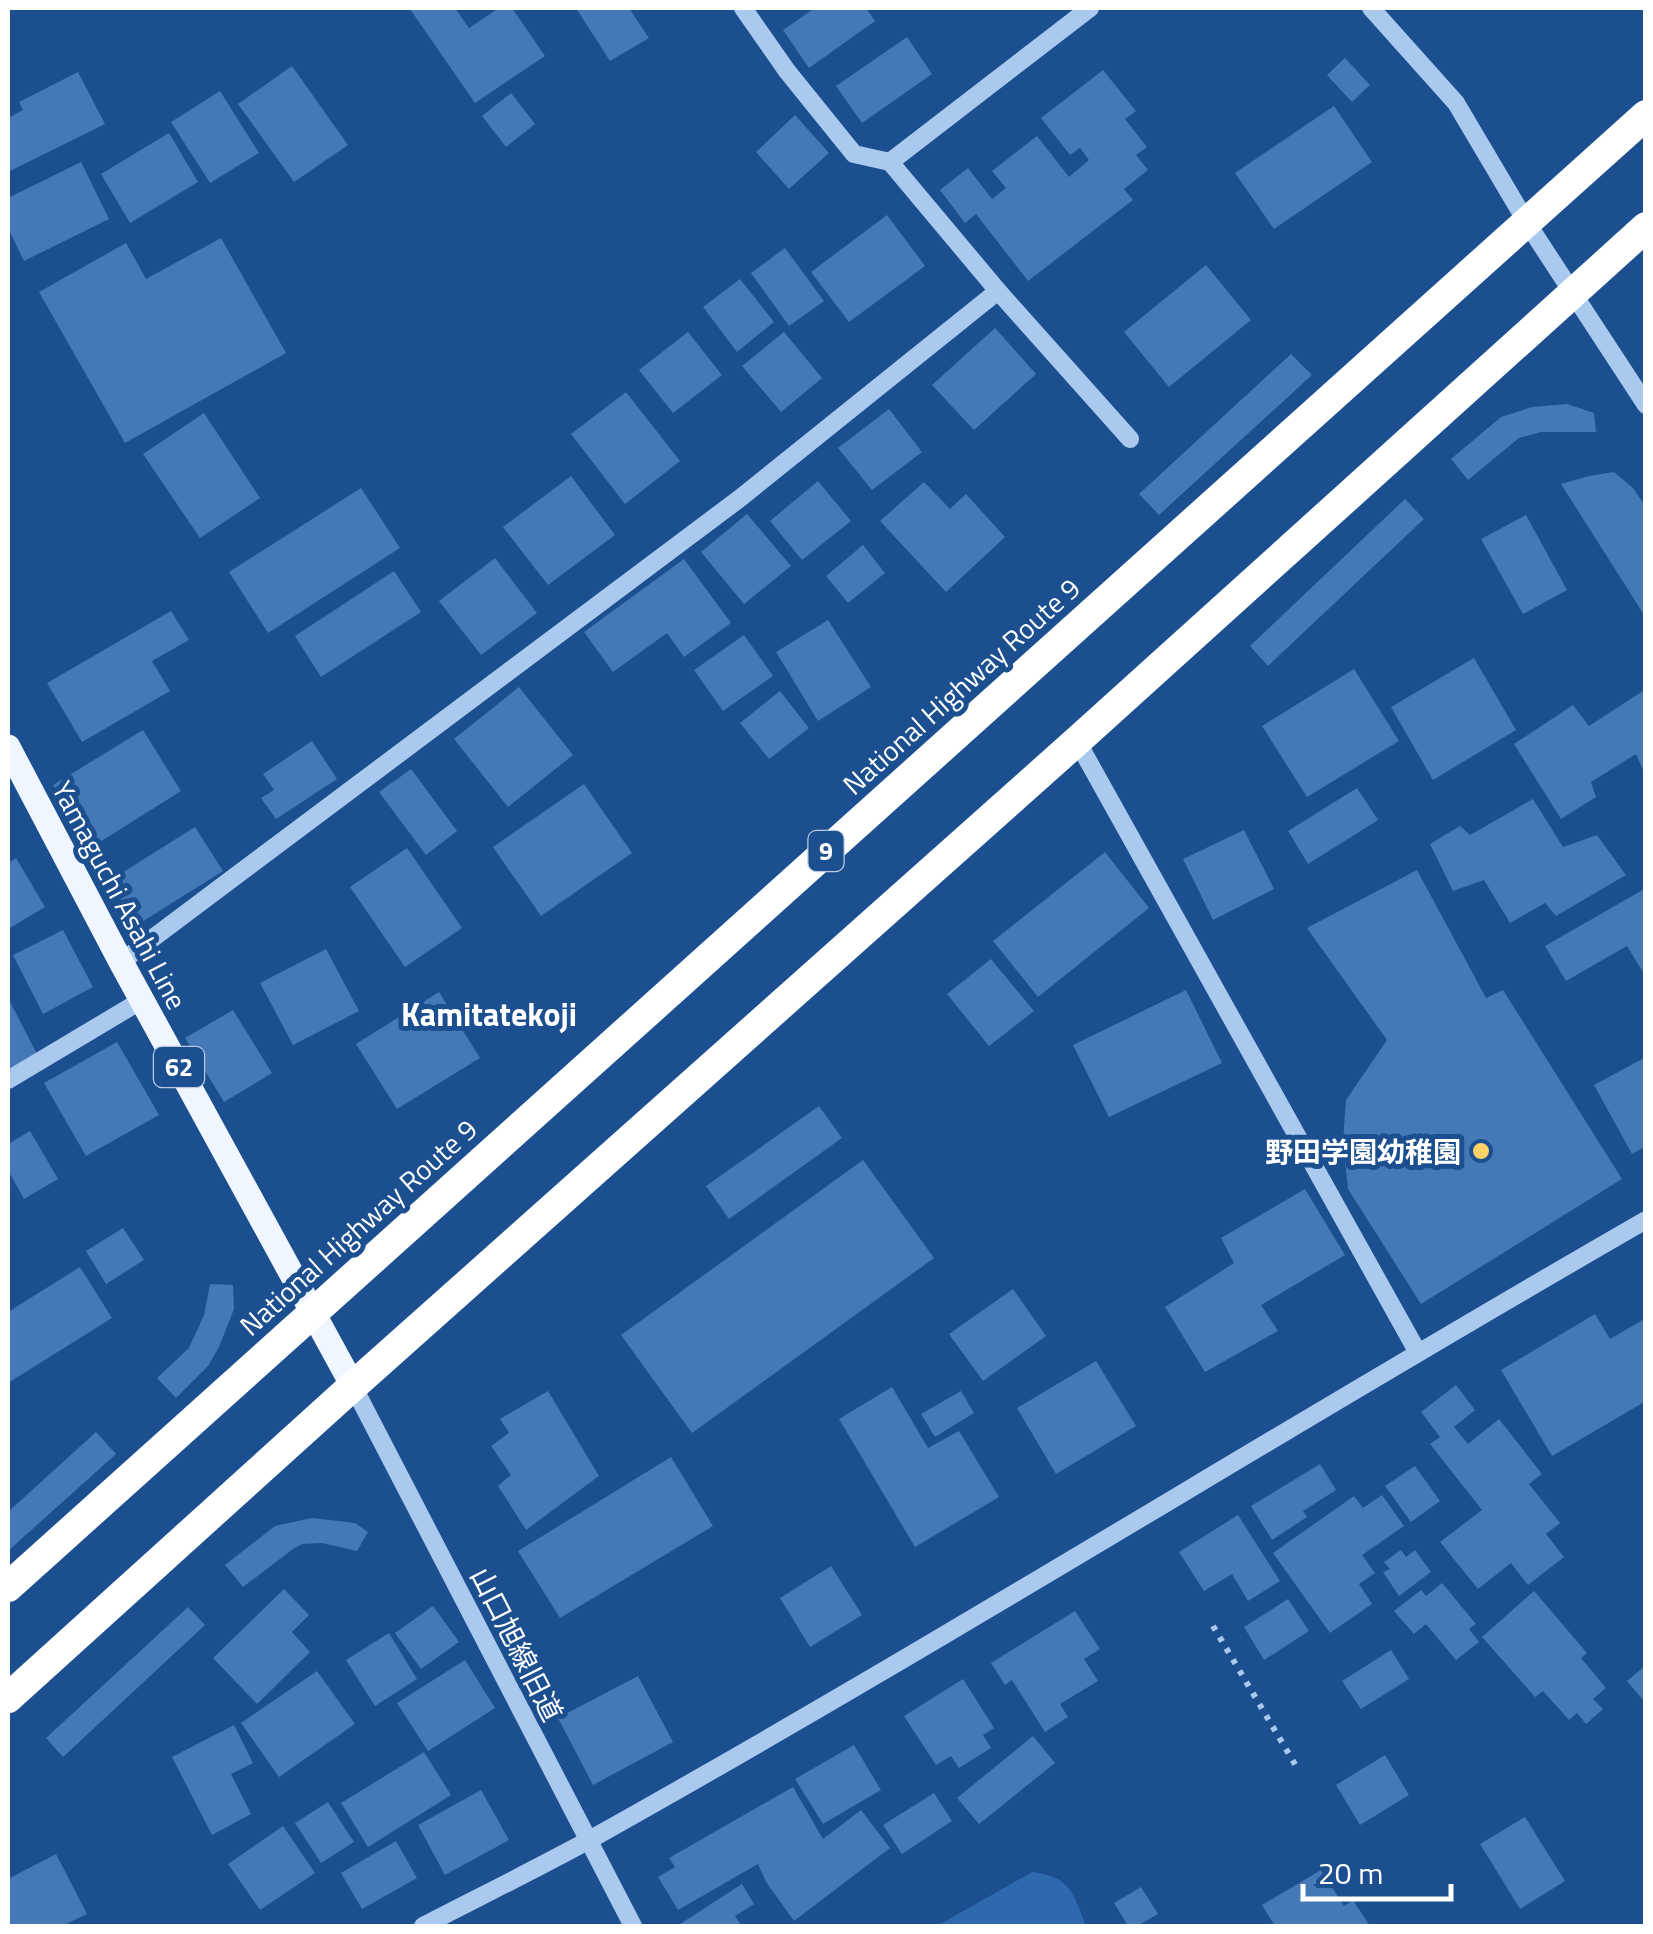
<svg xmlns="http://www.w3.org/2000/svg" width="1653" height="1934" font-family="'Titillium Web','Noto Sans JP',sans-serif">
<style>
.green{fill:#2e69ad}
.building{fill:#4478b7}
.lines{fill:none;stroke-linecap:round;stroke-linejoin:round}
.path{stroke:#a9c9ee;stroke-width:6;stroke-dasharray:5 8;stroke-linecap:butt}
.minor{stroke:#a9c9ee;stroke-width:18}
.major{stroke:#f0f6ff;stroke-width:25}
.highway{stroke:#fff;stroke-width:30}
.poi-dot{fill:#ffd166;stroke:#1b4f8f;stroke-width:4}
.labels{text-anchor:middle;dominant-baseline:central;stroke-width:10;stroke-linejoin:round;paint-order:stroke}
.shield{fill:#1b4f8f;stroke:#bbcadd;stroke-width:2.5}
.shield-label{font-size:25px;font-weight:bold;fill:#fff}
.street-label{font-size:28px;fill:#fff;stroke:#1b4f8f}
.poi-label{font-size:28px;font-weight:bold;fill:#fff;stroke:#1b4f8f;text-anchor:end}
.quarter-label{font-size:32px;font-weight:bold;fill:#fff;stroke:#1b4f8f}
</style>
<rect width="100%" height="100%" fill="#1b4f8f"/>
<path class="green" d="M1032,1872C1071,1877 1073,1893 1086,1926H937Z"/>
<g class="building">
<polygon points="413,8 455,8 469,28 499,8 512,8 545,56 475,103 410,9"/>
<polygon points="576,8 629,8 649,38 610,61"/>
<polygon points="815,8 866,8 875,21 809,68 783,30"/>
<polygon points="907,37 932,74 862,123 836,86"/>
<polygon points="1345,58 1370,85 1352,102 1327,75"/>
<polygon points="292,66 348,145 294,182 238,104"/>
<polygon points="1103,70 1136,111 1125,119 1147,147 1136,155 1148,170 1124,189 1133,200 1028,281 976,214 965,223 940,190 968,168 992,199 1006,188 992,171 1037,136 1069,177 1089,160 1080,148 1070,155 1041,118"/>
<polygon points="78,72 105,124 8,172 8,118 23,110 19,102"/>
<polygon points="220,91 259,153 210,183 171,122"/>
<polygon points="511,93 535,124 506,147 482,116"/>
<polygon points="1334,106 1372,162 1274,229 1235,173"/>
<polygon points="795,115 829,153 789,189 756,152"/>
<polygon points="169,133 198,182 130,223 101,174"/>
<polygon points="81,162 109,219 24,261 8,228 8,198"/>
<polygon points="887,215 925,266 849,322 811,272"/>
<polygon points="221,238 286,353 125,443 39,292 126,243 146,279"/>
<polygon points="785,248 824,301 789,326 751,273"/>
<polygon points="1206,265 1251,320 1169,387 1124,332"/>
<polygon points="740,279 774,322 737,352 703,307"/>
<polygon points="995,328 1036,374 974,430 932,385"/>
<polygon points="688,332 722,375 673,413 639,370"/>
<polygon points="784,332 822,378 781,412 742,366"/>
<polygon points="1291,354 1312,375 1159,515 1139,494"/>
<polygon points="626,392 680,461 625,504 571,434"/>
<polygon points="1567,404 1594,413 1596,432 1541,432 1519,438 1468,480 1451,459 1501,417 1532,407"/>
<polygon points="889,409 922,452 872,490 838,448"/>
<polygon points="204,413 260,498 200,538 143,454"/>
<polygon points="1614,472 1633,488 1646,507 1646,618 1561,484 1589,476"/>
<polygon points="571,476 615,535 548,585 503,527"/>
<polygon points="818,481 851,521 802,560 770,521"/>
<polygon points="924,482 950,509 966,494 1005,537 946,592 880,521"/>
<polygon points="361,488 400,548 268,633 229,572"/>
<polygon points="1405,499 1424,519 1268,666 1250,646"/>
<polygon points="747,514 791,566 744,604 701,552"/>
<polygon points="1526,515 1567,590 1523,614 1481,539"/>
<polygon points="863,545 885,573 848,603 826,576"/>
<polygon points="495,558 537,613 481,655 439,601"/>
<polygon points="684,559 731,623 684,657 667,633 613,672 584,632"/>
<polygon points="394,571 421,612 321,677 295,636"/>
<polygon points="171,611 189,640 152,661 170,691 82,742 47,683"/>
<polygon points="828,620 871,687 818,721 776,652"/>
<polygon points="744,635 773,676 723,711 694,670"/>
<polygon points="1474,658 1516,730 1433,780 1391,707"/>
<polygon points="1354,669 1399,741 1307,797 1262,726"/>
<polygon points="519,687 573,755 508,807 454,739"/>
<polygon points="1646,689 1646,777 1636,754 1591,782 1596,797 1561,819 1514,744 1573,705 1589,726"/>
<polygon points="780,691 809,728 769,759 740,723"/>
<polygon points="143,730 181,791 92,847 53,785"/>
<polygon points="312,741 337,779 276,819 261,798 274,790 263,774"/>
<polygon points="411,769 457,831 426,855 379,792"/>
<polygon points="584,784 632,853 541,916 493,847"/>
<polygon points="1357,788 1378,820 1308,864 1288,831"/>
<polygon points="1533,799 1563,847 1597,835 1626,875 1556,916 1545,903 1510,923 1484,880 1453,891 1430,844 1460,826 1470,835"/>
<polygon points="195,827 223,871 137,925 109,881"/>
<polygon points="1244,830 1274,889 1213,920 1183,859"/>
<polygon points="407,848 462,928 405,967 350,887"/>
<polygon points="1105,852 1149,908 1038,997 993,941"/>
<polygon points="16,858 45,907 8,929 8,863"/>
<polygon points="1417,870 1486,998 1503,990 1622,1179 1421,1304 1348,1189 1343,1141 1346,1100 1387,1040 1307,928"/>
<polygon points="1646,888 1646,977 1627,946 1566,981 1545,946"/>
<polygon points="63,930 93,987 43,1014 13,955"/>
<polygon points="326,949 359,1011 293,1045 260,983"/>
<polygon points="991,959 1034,1011 989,1046 947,994"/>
<polygon points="1186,990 1222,1063 1109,1117 1073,1045"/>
<polygon points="439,992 480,1058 397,1109 356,1044"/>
<polygon points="8,998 38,1056 8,1072"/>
<polygon points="233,1010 272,1073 224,1102 185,1038"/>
<polygon points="117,1042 159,1115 86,1156 44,1083"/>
<polygon points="1646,1057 1646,1146 1632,1154 1594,1085"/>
<polygon points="819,1106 842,1138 729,1219 706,1186"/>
<polygon points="30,1131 58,1179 24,1199 8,1170 8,1144"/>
<polygon points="863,1160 934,1258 692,1433 621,1335"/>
<polygon points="1305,1189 1345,1255 1261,1305 1278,1331 1205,1372 1165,1307 1234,1263 1221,1238"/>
<polygon points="123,1228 144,1260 106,1284 86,1251"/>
<polygon points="80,1267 112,1318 8,1383 8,1312"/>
<polygon points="210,1284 233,1285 234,1309 219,1347 208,1366 176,1398 157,1378 189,1348 204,1315"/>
<polygon points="1013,1289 1046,1336 983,1381 949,1334"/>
<polygon points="1595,1314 1610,1339 1646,1318 1646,1401 1552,1456 1501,1370"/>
<polygon points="1096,1361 1136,1426 1056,1474 1017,1408"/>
<polygon points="1456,1385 1475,1410 1454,1427 1468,1444 1499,1419 1542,1474 1529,1484 1560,1523 1546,1534 1564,1557 1528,1585 1511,1563 1478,1589 1440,1542 1482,1510 1430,1444 1440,1437 1421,1412"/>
<polygon points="892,1387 928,1448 959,1431 999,1497 915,1547 839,1419"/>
<polygon points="548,1391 599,1476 526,1530 498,1486 511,1475 491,1446 509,1433 500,1419"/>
<polygon points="961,1391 974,1413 935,1437 921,1414"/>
<polygon points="96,1432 116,1454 8,1551 8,1512"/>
<polygon points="671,1457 713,1526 560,1618 518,1551"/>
<polygon points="1320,1464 1336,1490 1303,1511 1307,1517 1272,1540 1251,1506"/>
<polygon points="1415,1466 1440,1501 1411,1522 1385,1486"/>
<polygon points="1382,1495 1404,1526 1362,1555 1375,1573 1359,1584 1372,1604 1330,1633 1273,1553 1354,1496 1363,1508"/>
<polygon points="1238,1515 1280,1581 1248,1601 1232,1574 1204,1591 1179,1552"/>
<polygon points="312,1518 355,1523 368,1532 357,1551 322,1543 302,1544 293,1549 243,1587 225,1565 275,1526"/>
<polygon points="1401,1550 1406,1557 1415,1550 1431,1572 1399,1596 1383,1572 1390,1569 1384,1562"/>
<polygon points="831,1566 862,1615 810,1647 780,1598"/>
<polygon points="1442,1583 1476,1624 1469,1629 1479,1642 1456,1660 1426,1624 1414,1634 1394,1611 1421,1590 1426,1596"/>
<polygon points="284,1589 309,1615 292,1632 310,1652 257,1704 213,1658"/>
<polygon points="1534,1591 1587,1653 1581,1658 1606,1688 1593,1699 1603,1709 1586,1724 1577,1713 1569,1720 1543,1691 1535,1697 1482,1637"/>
<polygon points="1288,1599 1309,1631 1264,1660 1244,1627"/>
<polygon points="433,1606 459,1642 421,1669 395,1633"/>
<polygon points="188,1607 205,1625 63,1757 46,1738"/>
<polygon points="1075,1611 1100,1649 1084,1659 1098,1681 1060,1704 1068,1717 1045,1732 1012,1680 1005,1685 991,1663"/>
<polygon points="389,1633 417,1679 375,1706 346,1660"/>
<polygon points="1391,1650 1409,1679 1361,1709 1342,1681"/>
<polygon points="465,1660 495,1708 428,1751 397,1703"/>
<polygon points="1646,1665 1646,1698 1643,1700 1627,1681"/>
<polygon points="317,1671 355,1724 279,1777 241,1723"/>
<polygon points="638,1676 673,1742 593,1785 558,1718"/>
<polygon points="963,1679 994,1728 983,1735 991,1748 959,1768 951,1756 936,1765 904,1716"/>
<polygon points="234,1725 253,1763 231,1774 251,1814 212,1835 172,1757"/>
<polygon points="1033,1736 1055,1763 979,1824 957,1798"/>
<polygon points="854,1745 881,1790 823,1824 795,1779"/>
<polygon points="424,1752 451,1795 368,1847 341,1803"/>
<polygon points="1385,1755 1409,1795 1360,1825 1336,1785"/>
<polygon points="793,1787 823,1839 861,1810 890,1848 794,1921 766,1882 758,1864 678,1910 658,1877 675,1867 669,1858"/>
<polygon points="481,1790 509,1840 445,1875 418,1825"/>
<polygon points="934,1793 952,1821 902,1854 883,1825"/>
<polygon points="328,1802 354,1842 321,1863 295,1823"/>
<polygon points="1525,1817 1565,1881 1520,1909 1480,1844"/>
<polygon points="283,1826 315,1873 260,1910 228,1864"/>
<polygon points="396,1841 417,1878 362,1909 341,1873"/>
<polygon points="56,1854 87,1914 62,1926 8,1926 8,1879"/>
<polygon points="1321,1870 1344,1906 1353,1900 1370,1926 1275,1926 1262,1905"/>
<polygon points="742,1884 754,1904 735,1916 742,1926 677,1926"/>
<polygon points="1141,1887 1158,1914 1137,1926 1128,1926 1114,1903"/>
</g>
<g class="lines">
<polyline class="path" points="1213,1626 1299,1771"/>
<g class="minor">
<polyline points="743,8 787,71 854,154 890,162 998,291 1130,439"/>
<polyline points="1371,8 1456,103 1527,223 1646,405"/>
<polyline points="890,162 1090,8"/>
<polyline points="1077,741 1417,1351"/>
<polyline points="121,962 739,499 998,291"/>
<polyline points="8,1080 142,1000"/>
<polyline points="353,1386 633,1926"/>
<path d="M423,1926C479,1897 536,1869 591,1839C947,1640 1292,1423 1646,1220"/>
</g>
<polyline class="major" points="8,747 121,962 353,1386"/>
<g class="highway">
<polyline points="8,1587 1646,115"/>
<polyline points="8,1698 353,1386 1077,741 1646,227"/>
</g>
</g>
<circle class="poi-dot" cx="1481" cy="1151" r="10"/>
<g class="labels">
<g class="shield">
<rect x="808.5" y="831" width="35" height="40" rx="8"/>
<rect x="154" y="1047" width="50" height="40" rx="8"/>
</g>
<g class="shield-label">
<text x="826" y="851">9</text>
<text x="179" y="1067">62</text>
</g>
<g class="street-label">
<text transform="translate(961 686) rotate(-42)">National Highway Route 9</text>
<text transform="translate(120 895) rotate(62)">Yamaguchi Asahi Line</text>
<text transform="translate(358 1227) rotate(-42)">National Highway Route 9</text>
<text transform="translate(517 1644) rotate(63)">山口旭線旧道</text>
</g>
<g class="poi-label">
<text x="1461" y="1151">野田学園幼稚園</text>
</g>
<g class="quarter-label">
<text x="489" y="1014">Kamitatekoji</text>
</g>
</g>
<rect width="1653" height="1934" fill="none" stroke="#ffffff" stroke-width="20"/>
<path d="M1303 1884v15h148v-15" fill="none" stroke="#ffffff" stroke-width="5"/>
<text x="1318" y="1884" font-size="30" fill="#ffffff" stroke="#1b4f8f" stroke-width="8" paint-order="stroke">20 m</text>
</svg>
